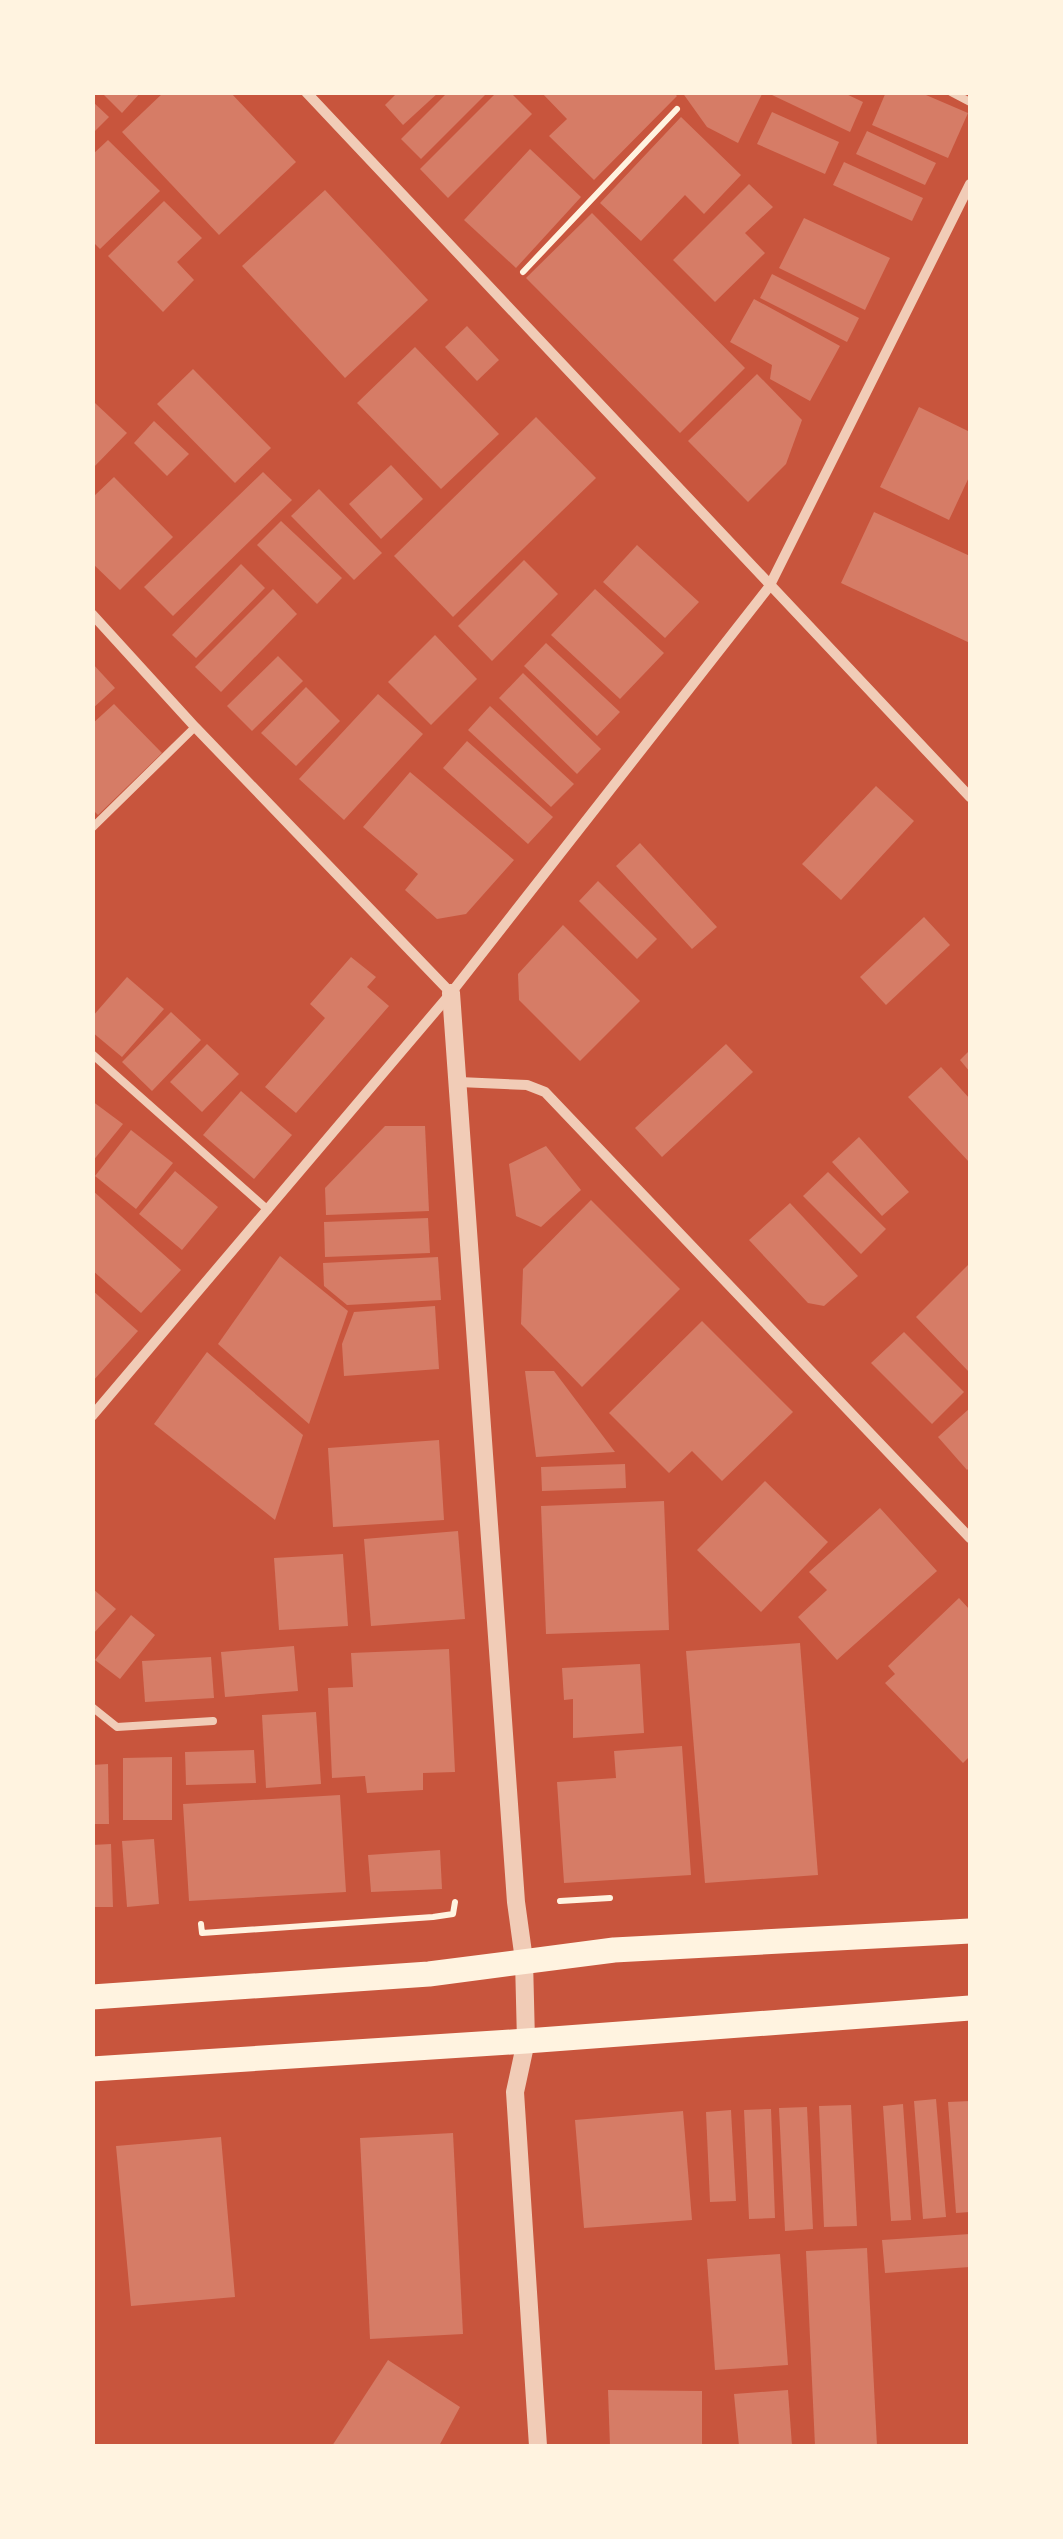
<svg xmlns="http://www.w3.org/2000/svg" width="1063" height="2539" font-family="'Fira Sans Condensed',sans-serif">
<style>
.building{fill:#d67c66}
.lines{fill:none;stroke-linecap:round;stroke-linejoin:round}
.path{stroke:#fff3e0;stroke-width:6}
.service{stroke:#f1ccb7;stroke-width:8}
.minor{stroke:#f1ccb7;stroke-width:10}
.tertiary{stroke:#f1ccb7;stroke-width:18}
.primary{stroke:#fff3e0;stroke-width:25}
</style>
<rect width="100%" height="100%" fill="#c8553d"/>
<g class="building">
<polygon points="101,92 141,92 122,113"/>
<polygon points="164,92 230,92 296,162 219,235 122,132"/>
<polygon points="398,92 439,92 403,125 385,105"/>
<polygon points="448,92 488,92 421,159 401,139"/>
<polygon points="497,92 510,92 532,114 448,198 420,169"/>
<polygon points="541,92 673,92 677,96 594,180 549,136 567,119"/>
<polygon points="682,92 763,92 738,143 707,127"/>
<polygon points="773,92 842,92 863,102 850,132 772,95"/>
<polygon points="886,92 919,92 968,113 948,158 872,125"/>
<polygon points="92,101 109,117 92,134"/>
<polygon points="772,112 839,142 825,174 757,144"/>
<polygon points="681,117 741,175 704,214 685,195 641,241 600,203"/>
<polygon points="867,131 936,163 925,185 856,154"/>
<polygon points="108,140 160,191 100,249 92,241 92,155"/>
<polygon points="530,149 581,197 516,268 464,220"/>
<polygon points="844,162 923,198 912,221 833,185"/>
<polygon points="749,184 773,207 745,233 765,253 715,302 673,260"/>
<polygon points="325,190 428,300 345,378 242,266"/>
<polygon points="164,201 202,238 177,262 194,280 163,312 108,256"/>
<polygon points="592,213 745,368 680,433 526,278"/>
<polygon points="804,218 890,258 865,310 779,268"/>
<polygon points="772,274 859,318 847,342 760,298"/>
<polygon points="754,299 840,346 810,401 770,379 772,365 730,342"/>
<polygon points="467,326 499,360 477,381 445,347"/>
<polygon points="415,347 499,434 441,489 357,403"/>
<polygon points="193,369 271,448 235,483 157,404"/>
<polygon points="757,374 802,420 786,464 748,502 688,441"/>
<polygon points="95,403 127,433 92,469 92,406"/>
<polygon points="919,407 970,432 970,475 949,520 880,487"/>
<polygon points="536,417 596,478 453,617 394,556"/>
<polygon points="154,421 189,454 167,476 134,443"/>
<polygon points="391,465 423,499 381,539 349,504"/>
<polygon points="263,472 292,500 173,616 144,587"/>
<polygon points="114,477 173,537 120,590 92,563 92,498"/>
<polygon points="319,489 382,553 354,580 291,516"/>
<polygon points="874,512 970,556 970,643 841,583"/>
<polygon points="281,521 342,578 317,604 257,545"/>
<polygon points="637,545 699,602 665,638 603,582"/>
<polygon points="524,560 558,594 492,661 458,626"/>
<polygon points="241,564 265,588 196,658 172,635"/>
<polygon points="273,589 297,614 221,692 195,667"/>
<polygon points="595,589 664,653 620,699 551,635"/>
<polygon points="435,635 477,679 431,725 388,682"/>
<polygon points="546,643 620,712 597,736 524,666"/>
<polygon points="278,656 303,681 252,731 227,706"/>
<polygon points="92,663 115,688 92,709"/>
<polygon points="523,673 601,749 577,774 499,698"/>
<polygon points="306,687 340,721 296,766 261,733"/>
<polygon points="378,694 423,734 344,820 299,779"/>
<polygon points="114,704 162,753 98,815 92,809 92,724"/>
<polygon points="490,706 574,784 551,807 468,730"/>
<polygon points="467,741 553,817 528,844 443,768"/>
<polygon points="410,772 514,860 466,914 437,919 405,890 418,874 363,827"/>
<polygon points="876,786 914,821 841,900 802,864"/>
<polygon points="640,843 717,927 692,949 616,866"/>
<polygon points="598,881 657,939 637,959 579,901"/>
<polygon points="924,917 950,945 886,1005 860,977"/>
<polygon points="563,925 640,1001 580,1061 519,1000 518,974"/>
<polygon points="351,957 376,977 367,987 389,1006 296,1113 265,1087 325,1018 310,1004"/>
<polygon points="127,977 164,1009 122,1057 92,1032 92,1017"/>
<polygon points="171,1012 201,1040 152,1091 122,1062"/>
<polygon points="207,1044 239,1074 202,1112 170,1082"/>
<polygon points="726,1044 753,1072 662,1157 635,1128"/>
<polygon points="970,1050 970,1072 960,1060"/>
<polygon points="941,1067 970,1099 970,1163 908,1097"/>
<polygon points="241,1091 292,1135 254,1179 203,1135"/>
<polygon points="92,1101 123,1124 92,1162"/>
<polygon points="385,1126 425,1126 429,1211 326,1215 325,1188"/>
<polygon points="131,1130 173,1163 136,1209 95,1176"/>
<polygon points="859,1137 909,1192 882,1216 832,1162"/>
<polygon points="546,1146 581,1190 541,1227 516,1216 509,1164"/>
<polygon points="175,1171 218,1207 182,1250 139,1214"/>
<polygon points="828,1172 886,1229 861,1254 803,1196"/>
<polygon points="92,1190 181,1270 141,1313 92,1270"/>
<polygon points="591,1200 680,1289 582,1387 521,1324 523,1269"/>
<polygon points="790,1203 858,1276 824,1306 808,1303 749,1240"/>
<polygon points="428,1218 430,1253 325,1257 324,1222"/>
<polygon points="280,1256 348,1311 309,1424 218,1344"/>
<polygon points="438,1257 441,1300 347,1305 324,1286 323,1263"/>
<polygon points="970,1263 970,1373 916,1317"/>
<polygon points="92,1290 138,1331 92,1382"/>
<polygon points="435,1306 439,1369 344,1376 342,1344 354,1312"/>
<polygon points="702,1321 793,1412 722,1481 692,1451 669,1473 609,1413"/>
<polygon points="904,1332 964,1392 932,1424 871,1363"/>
<polygon points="207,1352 303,1435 275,1520 154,1424"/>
<polygon points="525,1371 554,1371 615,1452 536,1457"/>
<polygon points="970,1408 970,1467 967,1470 938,1437"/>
<polygon points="439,1440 444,1520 333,1527 328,1448"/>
<polygon points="625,1464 626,1488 542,1491 541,1467"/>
<polygon points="765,1481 828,1542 761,1612 697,1550"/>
<polygon points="664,1501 669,1630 546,1634 541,1506"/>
<polygon points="880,1508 937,1571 837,1660 798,1617 827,1590 809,1572"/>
<polygon points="458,1531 465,1619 371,1626 364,1539"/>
<polygon points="343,1554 348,1626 279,1630 274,1558"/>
<polygon points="92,1588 116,1609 92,1635"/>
<polygon points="959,1598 970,1610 970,1756 963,1763 885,1683 895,1674 888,1666"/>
<polygon points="131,1615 155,1635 120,1679 95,1660"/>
<polygon points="800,1643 818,1875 705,1883 686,1651"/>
<polygon points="294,1646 298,1691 225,1697 221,1652"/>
<polygon points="449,1649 455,1772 423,1773 423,1790 367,1793 365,1776 332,1778 328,1688 353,1687 351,1653"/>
<polygon points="211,1657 214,1698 145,1702 142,1661"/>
<polygon points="640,1664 644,1733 573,1738 573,1699 564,1700 562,1668"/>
<polygon points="316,1712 321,1784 266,1788 262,1715"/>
<polygon points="682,1746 691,1875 564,1883 557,1782 616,1778 614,1751"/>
<polygon points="254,1750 256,1783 186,1785 185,1752"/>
<polygon points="172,1757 172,1820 123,1820 123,1758"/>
<polygon points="108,1764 109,1824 92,1824 92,1765"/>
<polygon points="340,1795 346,1892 189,1901 183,1804"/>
<polygon points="154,1839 159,1904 127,1907 122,1841"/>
<polygon points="111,1844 113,1907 92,1907 92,1845"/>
<polygon points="440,1850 442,1889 371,1892 368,1855"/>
<polygon points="936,2099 946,2217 923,2219 914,2101"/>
<polygon points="970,2101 970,2212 956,2213 948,2102"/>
<polygon points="903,2104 911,2220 891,2221 883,2106"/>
<polygon points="851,2105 857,2226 824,2227 819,2106"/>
<polygon points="807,2107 813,2229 785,2231 779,2108"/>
<polygon points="771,2109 775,2218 749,2219 744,2110"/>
<polygon points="731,2110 736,2201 710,2202 706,2112"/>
<polygon points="683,2111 692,2220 584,2228 575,2120"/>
<polygon points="453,2133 463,2334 370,2339 360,2138"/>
<polygon points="221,2137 235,2297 131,2306 116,2146"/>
<polygon points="970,2234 970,2267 885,2273 882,2240"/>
<polygon points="867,2248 877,2446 815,2446 806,2251"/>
<polygon points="780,2254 788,2365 715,2370 707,2259"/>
<polygon points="388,2360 460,2407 439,2446 332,2446"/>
<polygon points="608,2390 702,2391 702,2446 610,2446"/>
<polygon points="788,2390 792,2446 739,2446 734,2394"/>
</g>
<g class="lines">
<g class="path">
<polyline points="523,272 677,109"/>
<polyline points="560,1901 610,1898"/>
<polyline points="201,1924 202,1933 433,1917 453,1914 455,1902"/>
</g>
<g class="service">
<polyline points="951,92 970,102"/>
<polyline points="92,828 195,727"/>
<polyline points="92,1054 268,1210"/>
<polyline points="92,1707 117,1727 213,1721"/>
</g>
<g class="minor">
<polyline points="306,92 970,797"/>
<polyline points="92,614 195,727 451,993"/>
<polyline points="459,1082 527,1085 545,1092 970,1538"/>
<polyline points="92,1416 451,993 769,587 970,184"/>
</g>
<polyline class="tertiary" points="451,993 516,1902 524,1960 526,2041 515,2092 538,2446"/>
<g class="primary">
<polyline points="92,1997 429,1974 614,1950 970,1931"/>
<polyline points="92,2069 526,2041 970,2008"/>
</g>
</g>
<rect width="1063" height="2539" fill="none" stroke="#fff3e0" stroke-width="190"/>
</svg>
